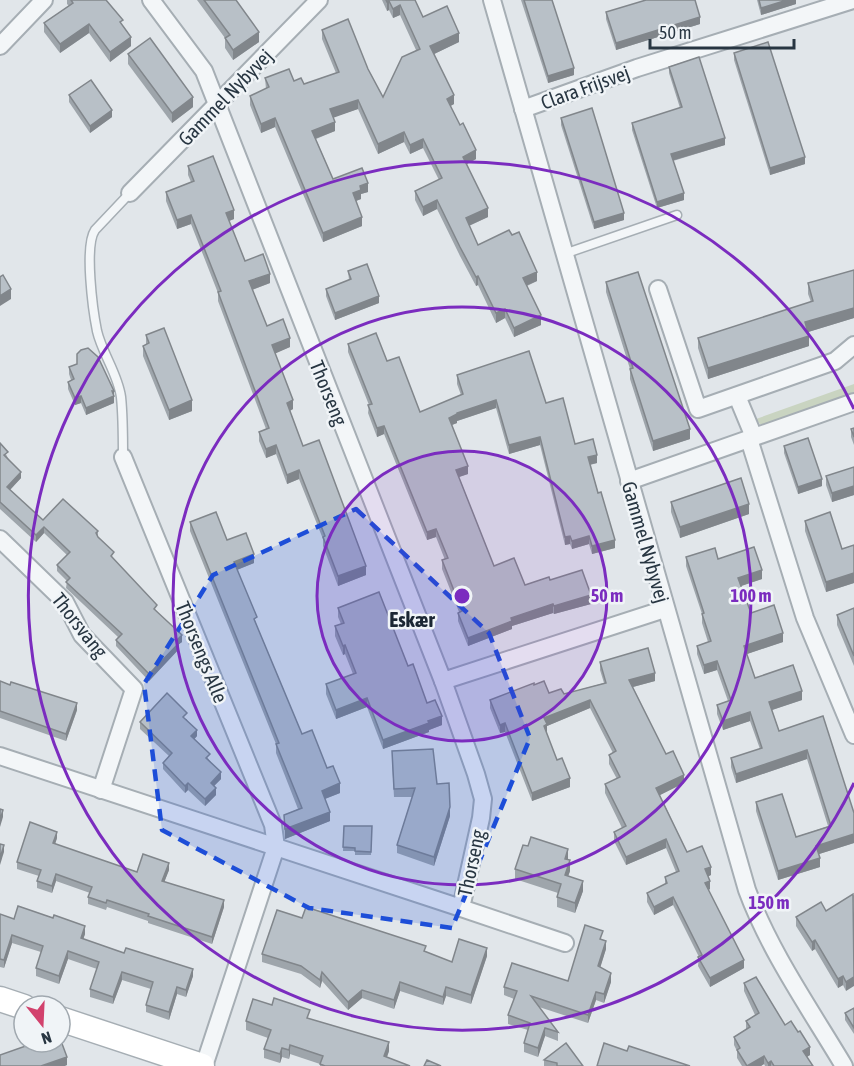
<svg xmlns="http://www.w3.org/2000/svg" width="854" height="1066" font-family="'Asap Condensed',sans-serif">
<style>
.green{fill:#c9d4c1}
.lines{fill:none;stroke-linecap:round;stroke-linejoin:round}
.lane-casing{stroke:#a6aeb4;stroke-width:11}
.street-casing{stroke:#a6aeb4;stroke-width:20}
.secondary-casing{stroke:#a6aeb4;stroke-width:27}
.lane{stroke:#f3f6f8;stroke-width:8}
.street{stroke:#f3f6f8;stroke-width:16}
.secondary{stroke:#fff;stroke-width:24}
.wall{fill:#9ea5ab}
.shaded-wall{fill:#81868b}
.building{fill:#b8c0c7;stroke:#81868b;stroke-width:1.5}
.marked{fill:#1d4ed8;fill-opacity:0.2;stroke:#1d4ed8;stroke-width:4.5;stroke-dasharray:12 8;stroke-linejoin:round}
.ring{fill:none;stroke:#7b2cbf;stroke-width:3}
.labels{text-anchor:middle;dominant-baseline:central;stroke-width:5;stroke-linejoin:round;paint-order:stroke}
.street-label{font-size:20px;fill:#283642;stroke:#f0f4f7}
.neighbourhood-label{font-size:21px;font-weight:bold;fill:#1b2633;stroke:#f0f4f7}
.centre{fill:#7b2cbf;stroke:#f0f4f7;stroke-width:3}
.ring-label{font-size:18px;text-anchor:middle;font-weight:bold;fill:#7b2cbf;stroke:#f0f4f7;stroke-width:5;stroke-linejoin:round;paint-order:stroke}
</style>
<rect width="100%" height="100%" fill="#e1e6ea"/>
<polygon class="green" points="854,384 854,393 764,424 760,424 756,419"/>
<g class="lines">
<g class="lane-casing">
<g id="lane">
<polyline points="564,254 677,215"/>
<path d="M123,457C123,438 123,416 121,397C118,374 102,353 97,331C93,311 84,246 95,230L130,193"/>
</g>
</g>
<g class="street-casing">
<g id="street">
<polyline points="151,0 204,71 443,681 665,609"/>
<path d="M492,0L747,890C770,952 810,1009 844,1066"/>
<polyline points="0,46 44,0"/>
<polyline points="523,109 637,68 853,0"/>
<polyline points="130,193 319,0"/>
<polyline points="658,289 698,409 835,361 854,345"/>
<polyline points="737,396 754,437"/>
<polyline points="749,439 805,618 854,735"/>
<polyline points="123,457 273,825 276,847 204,1066"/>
<polyline points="629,481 854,402"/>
<polyline points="0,539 65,602 82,635 134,689 101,790"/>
<polyline points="443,681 476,774 483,799 481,818 461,908 565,943"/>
<polyline points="0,756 461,908"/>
</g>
</g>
<g class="secondary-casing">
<g id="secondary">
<polyline points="0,999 24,1007"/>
<polyline points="60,1019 202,1066"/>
</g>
</g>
<use href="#lane" class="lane"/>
<use href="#street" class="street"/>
<use href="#secondary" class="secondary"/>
</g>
<g class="wall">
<polygon points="67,0 106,0 131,46 110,62 89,33 60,53 44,32 44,23 69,6 67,4"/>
<polygon points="197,0 236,0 259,42 233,60 225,48 225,38"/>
<polygon points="382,0 415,0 423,17 459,42 434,54 454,104 450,106 476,159 467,164 488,217 469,226 478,245 537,281 527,286 541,325 514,337 505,318 496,323 478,285 476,286 460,256 437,209 423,216 415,200 415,191 439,180 423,148 410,154 404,142 378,154 358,109 333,117 335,131 316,139 333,179 368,192 361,194 361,199 356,201 362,226 323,242 275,127 261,133 250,105 250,96 266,89 265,78 294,81 304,84 336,73 322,39 322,30 368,69 383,97 416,50 400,15 393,18 389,10 387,11"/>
<polygon points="521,0 552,0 574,75 548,83"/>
<polygon points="757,0 796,0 796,4 761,15"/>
<polygon points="606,12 700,24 616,50 606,19"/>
<polygon points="734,53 805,164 770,175 734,60"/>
<polygon points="128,54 193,107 172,123 128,64"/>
<polygon points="669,67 725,145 673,161 684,200 657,208 632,130 632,123 680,108 669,73"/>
<polygon points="69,95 112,117 90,133 69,102"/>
<polygon points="561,118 624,220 594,229 561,125"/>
<polygon points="188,166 234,219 229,221 245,261 270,283 252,290 267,326 290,347 275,353 293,409 290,411 303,446 366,575 338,586 323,546 323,539 299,479 287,484 276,454 266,458 259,441 259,432 266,429 218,301 218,293 191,224 177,229 166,201 166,192 191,182 188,175"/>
<polygon points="854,270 854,318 808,332 809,346 708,379 698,348 698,338 811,302 808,294 808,283"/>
<polygon points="348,271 379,303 335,320 326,296 326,289 349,280"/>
<polygon points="606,282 690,439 653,451 630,379 630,369 606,292"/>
<polygon points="146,335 192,411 169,420 143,356 143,346 146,344"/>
<polygon points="348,344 387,361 420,412 461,395 457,384 457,375 546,403 575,444 597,463 590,465 615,548 592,554 589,544 572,549 570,544 565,545 540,445 509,454 496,408 457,421 457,423 452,425 468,474 459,477 494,566 525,585 550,580 591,604 554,614 553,613 512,626 512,629 468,646 458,621 458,613 459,612 442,569 442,560 445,560 436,537 427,540 384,434 377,437 368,413 369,405 348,352"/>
<polygon points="69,367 114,391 114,403 86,415 81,403 75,405 68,389 68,382 71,380 69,374"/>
<polygon points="854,428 854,445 851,437 851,429"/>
<polygon points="0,443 8,458 21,478 10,490 43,520 98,531 98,537 114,559 182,642 179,644 179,649 149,681 116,646 116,640 118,637 66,588 67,581 57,571 57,565 67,555 44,533 36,542 0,509"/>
<polygon points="784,446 822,486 798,494 784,453"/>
<polygon points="854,467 854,495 832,502 826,485 826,476"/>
<polygon points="671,502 749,514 680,538 671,512"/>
<polygon points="805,521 842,549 854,545 854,583 826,592 805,531"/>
<polygon points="190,522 227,540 254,563 237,570 257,626 302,734 327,768 340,793 325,799 330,821 285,839 284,824 284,815 298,809 276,753 276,744 190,531"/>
<polygon points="686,557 718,559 762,579 741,586 751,613 783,642 747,654 755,678 802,700 772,710 779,731 823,716 854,813 854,843 819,854 820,867 778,880 756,811 756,802 796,837 828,826 807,759 736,783 731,767 731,758 760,749 750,721 723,730 717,714 717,705 728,701 717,670 704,674 697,654 697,646 708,642 702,623 702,614 686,566"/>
<polygon points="338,608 408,666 427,703 442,725 429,730 429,732 383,749 367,707 336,719 326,694 326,684 353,674 345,654 343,655 335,636 335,626 341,624 338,617"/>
<polygon points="854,608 854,666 837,625 837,615"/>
<polygon points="600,662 655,681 633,687 666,754 684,783 660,795 687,852 711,875 708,876 710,889 708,890 744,968 710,987 698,966 699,957 673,905 654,915 647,902 647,893 665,884 665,877 676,872 666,848 626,865 614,841 614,832 622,828 605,793 605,784 617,779 609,764 609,755 613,753 590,708 547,726 546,733 557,760 570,787 532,801 505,732 500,733 490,708 490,700 534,685 549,693 564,694 604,683 600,670"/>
<polygon points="0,681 77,710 66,741 0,718"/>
<polygon points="187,719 187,720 197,736 194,739 210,761 221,779 214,786 216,795 205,806 188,790 185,793 163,769 163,763 169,756 140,729 140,722"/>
<polygon points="392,760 437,784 450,816 434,866 397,853 397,845 412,797 394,797"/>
<polygon points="344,826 372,826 371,855 355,855 355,851 343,851"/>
<polygon points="57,838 55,844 137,872 169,870 164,882 224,907 212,944 148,923 148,921 107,907 106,910 88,904 88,897 90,893 56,881 52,893 37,888 37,881 39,876 17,869 17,862"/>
<polygon points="568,860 570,871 568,876 583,891 575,913 557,907 557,897 558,893 515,879 515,869"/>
<polygon points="854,895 846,991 843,985 838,988 815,949 812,951 796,926 796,917 826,911"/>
<polygon points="0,914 14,919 85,934 83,939 193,976 186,997 177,994 169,1020 146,1012 146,1005 151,989 122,980 113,1004 90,997 90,989 97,969 68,959 59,984 36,976 36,968 41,952 12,943 4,968 0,967"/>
<polygon points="302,918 426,952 452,962 487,956 471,1004 446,996 443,1005 400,991 394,1009 362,998 348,1010 322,981 320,988 301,974 262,962 262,954"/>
<polygon points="603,940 606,949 600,967 611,982 604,1003 596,1000 588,1023 539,1007 558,1032 558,1041 545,1036 538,1057 524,1052 524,1043 528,1030 508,1024 508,1015 514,999 504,995 504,987 568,981"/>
<polygon points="744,983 785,1025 810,1055 807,1057 813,1066 765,1066 764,1064 761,1066 742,1066 737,1058 737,1051 734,1045 734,1037 746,1029 746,1021 755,1015 744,991"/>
<polygon points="272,1005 389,1051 387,1057 410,1066 320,1066 320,1064 290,1054 289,1059 282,1057 280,1063 264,1058 264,1049 268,1038 246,1030 246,1021"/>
<polygon points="854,1008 854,1034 845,1020 845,1013"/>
<polygon points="544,1060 583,1066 544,1066"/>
</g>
<g class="shaded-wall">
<polygon points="787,0 796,0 796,4 761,15 761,8"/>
<polygon points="389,1 389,10 387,11 387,2"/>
<polygon points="400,5 400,15 393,18 393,9"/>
<polygon points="700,17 700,24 616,50 616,43"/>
<polygon points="89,24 89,33 60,53 60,44"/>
<polygon points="259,32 259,42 233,60 233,50"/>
<polygon points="459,33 459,42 430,56 430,46"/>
<polygon points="131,37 131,46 110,62 110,52"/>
<polygon points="574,68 574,75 548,83 548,76"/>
<polygon points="454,95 454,104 447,108 447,99"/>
<polygon points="193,97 193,107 172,123 172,113"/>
<polygon points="358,100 358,109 330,119 330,109"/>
<polygon points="112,110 112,117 90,133 90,126"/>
<polygon points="275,118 275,127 261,133 261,124"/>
<polygon points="335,122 335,131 312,140 312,131"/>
<polygon points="404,132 404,142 378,154 378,144"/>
<polygon points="725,138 725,145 671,161 671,154"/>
<polygon points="423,139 423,148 410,154 410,145"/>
<polygon points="476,150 476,159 463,166 463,157"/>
<polygon points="805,157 805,164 770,175 770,168"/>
<polygon points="368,183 368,192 361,194 361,199 353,202 353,193 360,186"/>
<polygon points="684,193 684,200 657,208 657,202"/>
<polygon points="437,200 437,209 423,216 423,207"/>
<polygon points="488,208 488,217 466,227 466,218"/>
<polygon points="234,210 234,219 226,222 226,213"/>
<polygon points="624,213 624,220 594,229 594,222"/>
<polygon points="191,215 191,224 177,229 177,220"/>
<polygon points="362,217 362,226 323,242 323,233"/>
<polygon points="537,272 537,281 523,287 523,278"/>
<polygon points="270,274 270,283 249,291 249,281"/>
<polygon points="478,276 478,285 476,286 476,277"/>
<polygon points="11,289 11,299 0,306 0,296"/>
<polygon points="379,296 379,303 335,320 335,313"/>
<polygon points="854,308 854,318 805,333 805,322"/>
<polygon points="505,309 505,318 496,323 496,313"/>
<polygon points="541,315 541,325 514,337 514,328"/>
<polygon points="809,336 809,346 708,379 708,368"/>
<polygon points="290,338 290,347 272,355 272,345"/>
<polygon points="112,391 114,391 114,403 86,415 86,408"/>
<polygon points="81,396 81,403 75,405 75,398"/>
<polygon points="192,400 192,411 169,420 169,410"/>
<polygon points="293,400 293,409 287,412 287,403"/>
<polygon points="496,400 496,408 457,421 457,423 449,426 449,418 457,413"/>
<polygon points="384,426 384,434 377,437 377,428"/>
<polygon points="690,429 690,439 653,451 653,441"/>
<polygon points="540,437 540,445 509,454 509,445"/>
<polygon points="276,445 276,454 266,458 266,449"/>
<polygon points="597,455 597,463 588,465 588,457"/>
<polygon points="468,466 468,474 456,478 456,470"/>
<polygon points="299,470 299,479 287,484 287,475"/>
<polygon points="21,472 21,478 7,493 7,487"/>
<polygon points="822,479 822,486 798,494 798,487"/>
<polygon points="854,486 854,495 832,502 832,493"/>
<polygon points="749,504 749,514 680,538 680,527"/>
<polygon points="44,527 44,533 36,542 36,535"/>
<polygon points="436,529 436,537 427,540 427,532"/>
<polygon points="570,536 570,544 565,545 565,537"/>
<polygon points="589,536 589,544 572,549 572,541"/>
<polygon points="615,540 615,548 592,554 592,546"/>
<polygon points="254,554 254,563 234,571 234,562"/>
<polygon points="366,566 366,575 338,586 338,576"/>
<polygon points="762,570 762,579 738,587 738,578"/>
<polygon points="854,573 854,583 826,592 826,582"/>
<polygon points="591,595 591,604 554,614 554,606"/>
<polygon points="553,604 553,613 512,626 512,629 468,646 468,638 511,618"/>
<polygon points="783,633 783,642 744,655 744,646"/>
<polygon points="182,635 182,642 179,644 179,649 149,681 149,674"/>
<polygon points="345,645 345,654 343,655 343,646"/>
<polygon points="717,661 717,670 704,674 704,665"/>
<polygon points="655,673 655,681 629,688 629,680"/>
<polygon points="802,691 802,700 769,711 769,702"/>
<polygon points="367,698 367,707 336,719 336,710"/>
<polygon points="590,700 590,708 547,726 547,733 544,735 544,718"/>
<polygon points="77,703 77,710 66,741 66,734"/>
<polygon points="750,712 750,721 723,730 723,721"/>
<polygon points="442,716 442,725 429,730 429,732 383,749 383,740"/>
<polygon points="505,723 505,732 500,733 500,725"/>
<polygon points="197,730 197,736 191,743 191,736"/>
<polygon points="807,750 807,759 736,783 736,774"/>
<polygon points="221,772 221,779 211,789 211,783"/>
<polygon points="684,775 684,783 656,797 656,788"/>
<polygon points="570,778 570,787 532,801 532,793"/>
<polygon points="188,783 188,790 185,793 185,786"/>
<polygon points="340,783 340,793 322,800 322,791"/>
<polygon points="216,788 216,795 205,806 205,799"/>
<polygon points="450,807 450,816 434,866 434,857"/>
<polygon points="3,810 3,817 0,827 0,820"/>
<polygon points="330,812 330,821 285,839 285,829"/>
<polygon points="57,832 57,838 53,850 53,843"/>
<polygon points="854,834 854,843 816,855 816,846"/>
<polygon points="666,839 666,848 626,865 626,857"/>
<polygon points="4,845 4,852 0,865 0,858"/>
<polygon points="568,849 568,859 565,869 565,859"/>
<polygon points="820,858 820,867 778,880 778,871"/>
<polygon points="570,860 570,871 565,885 565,875"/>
<polygon points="169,863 169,870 162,888 162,881"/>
<polygon points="711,867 711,875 705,878 705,869"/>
<polygon points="56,874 56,881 52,893 52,886"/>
<polygon points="583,881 583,891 575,913 575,903"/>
<polygon points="710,881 710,889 705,892 705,883"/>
<polygon points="673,897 673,905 654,915 654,907"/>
<polygon points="224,900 224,907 212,944 212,937"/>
<polygon points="85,926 85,934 81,946 81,938"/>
<polygon points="12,935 12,943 4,968 4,960"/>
<polygon points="815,940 815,949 812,951 812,942"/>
<polygon points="606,941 606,949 598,975 598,966"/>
<polygon points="487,948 487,956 471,1004 471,995"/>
<polygon points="68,951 68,959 59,984 59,976"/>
<polygon points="744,960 744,968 710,987 710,978"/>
<polygon points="193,969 193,976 186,997 186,990"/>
<polygon points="122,972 122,980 113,1004 113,997"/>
<polygon points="322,972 322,981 320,988 320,980"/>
<polygon points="611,973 611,982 604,1003 604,994"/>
<polygon points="843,976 843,985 838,988 838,979"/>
<polygon points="854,977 854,986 846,991 846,982"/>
<polygon points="400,982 400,991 394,1009 394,1000"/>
<polygon points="177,987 177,994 169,1020 169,1012"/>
<polygon points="446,987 446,996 443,1005 443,997"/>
<polygon points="362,990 362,998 348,1010 348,1002"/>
<polygon points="596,992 596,1000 588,1023 588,1015"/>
<polygon points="545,1028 545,1036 538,1057 538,1048"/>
<polygon points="389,1042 389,1051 384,1065 384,1056"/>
<polygon points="290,1045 290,1054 289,1059 289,1050"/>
<polygon points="810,1047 810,1055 803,1059 803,1051"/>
<polygon points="282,1048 282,1057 280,1063 280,1054"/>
<polygon points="764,1056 764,1064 761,1066 747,1066"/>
<polygon points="67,1057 67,1065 65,1066 41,1066"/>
<polygon points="771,1061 771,1066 768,1066 768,1063"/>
</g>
<g class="building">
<polygon points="71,0 106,0 123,20 120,22 131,37 110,52 89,24 60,44 44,23 73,3"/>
<polygon points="204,0 236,0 259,32 233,50 225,38 230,35"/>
<polygon points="386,0 415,0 423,17 447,6 459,33 430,46 454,95 447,99 460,125 463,123 476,150 463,157 488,208 466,218 478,245 509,230 512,235 519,232 537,272 523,278 541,315 514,328 505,309 496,313 478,276 476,277 460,247 437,200 423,207 415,191 442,178 423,139 410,145 404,132 378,144 358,100 330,109 335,122 312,131 333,179 362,168 368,183 360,186 361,190 353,193 362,217 323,233 275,118 261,124 250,96 269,87 265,78 289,69 294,81 301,78 304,84 339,72 322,30 348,19 368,69 383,97 402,57 420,49 400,5 393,9 389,1 387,2"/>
<polygon points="524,0 552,0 574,68 548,76"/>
<polygon points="646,0 695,0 700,17 616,43 606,12"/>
<polygon points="759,0 787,0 761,8"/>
<polygon points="150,38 193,97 172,113 128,54"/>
<polygon points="768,42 805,157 770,168 734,53"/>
<polygon points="699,57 725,138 671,154 684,193 657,202 632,123 682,107 669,67"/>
<polygon points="91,80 112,110 90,126 69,95"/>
<polygon points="592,108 624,213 594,222 561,118"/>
<polygon points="213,156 234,210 226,213 245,261 263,254 270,274 249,281 267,326 283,319 290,338 272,345 293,400 287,403 303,446 319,440 366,566 338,576 323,537 325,536 299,470 287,475 276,445 266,449 259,432 269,428 218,292 221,291 191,215 177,220 166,192 194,181 188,166"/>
<polygon points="367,264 379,296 335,313 326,289 351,279 348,271"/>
<polygon points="854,270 854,308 805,322 809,336 708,368 698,338 813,301 808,283"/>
<polygon points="638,272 690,429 653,441 630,369 633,368 606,282"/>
<polygon points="3,275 11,289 0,296 0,277"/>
<polygon points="164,328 192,400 169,410 143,346 149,343 146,335"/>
<polygon points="376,333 387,361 399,357 420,412 463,394 457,375 529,351 546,403 563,398 575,444 593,439 597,455 588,457 598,493 601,492 615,540 592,546 589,536 572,541 570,536 565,537 540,437 509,445 496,400 457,413 457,414 449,418 468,466 456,470 494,566 514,558 525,585 549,577 550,580 582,570 591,595 554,606 553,604 511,618 512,621 468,638 458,613 462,611 442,560 448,558 436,529 427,532 384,426 377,428 368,405 372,404 348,344"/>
<polygon points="88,348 98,357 114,391 112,391 114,396 86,408 81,396 75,398 68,382 74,379 69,367 77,364 77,354 81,350"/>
<polygon points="854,428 854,437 851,429"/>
<polygon points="808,438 822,479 798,487 784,446"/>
<polygon points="0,443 8,452 4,455 21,472 7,487 43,520 63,499 98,531 96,533 98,537 114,552 111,556 157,605 154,609 182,635 177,640 179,643 149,674 116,640 122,634 66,582 70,578 57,565 70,552 44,527 36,535 0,502"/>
<polygon points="854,467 854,486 832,493 826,476"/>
<polygon points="741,478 749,504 680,527 671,502"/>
<polygon points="216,512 227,540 246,533 254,554 234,562 257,617 254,619 302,734 312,730 327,768 333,766 340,783 322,791 330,812 285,829 284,815 302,808 276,744 279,743 190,522"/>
<polygon points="830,512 842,549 854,545 854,573 826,582 805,521"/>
<polygon points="754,547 762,570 738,578 751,613 774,605 783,633 744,646 755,678 793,665 802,691 769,702 779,731 823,716 854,813 854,834 816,846 820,858 778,871 756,802 782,794 796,837 831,826 807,750 736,774 731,758 762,748 750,712 723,721 717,705 731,700 717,661 704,665 697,646 711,641 702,614 704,613 686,557 715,548 718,559"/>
<polygon points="379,592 408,666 413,664 427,703 435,700 442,716 428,721 429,723 383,740 367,698 336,710 326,684 356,673 345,645 343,646 335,626 344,623 338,608"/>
<polygon points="854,608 854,656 837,615"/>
<polygon points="648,648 655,673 629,680 666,754 673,751 684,775 656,788 687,852 702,846 711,867 705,869 710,881 705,883 744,960 710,978 698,957 702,955 673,897 654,907 647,893 667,883 665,877 679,871 666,839 626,857 614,832 626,826 605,784 620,777 609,755 616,751 590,700 544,718 547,724 544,726 557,760 562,758 570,778 532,793 505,723 500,725 490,700 534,683 534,685 544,681 549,693 561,689 564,694 606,683 600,662"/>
<polygon points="0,681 10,685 11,682 77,703 66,734 0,711"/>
<polygon points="167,693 187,713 183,717 197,730 191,736 210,754 206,758 221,772 211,783 216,788 205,799 188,783 185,786 163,763 172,753 140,722"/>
<polygon points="433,749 437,784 449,783 450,807 434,857 397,845 415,788 394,789 392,751"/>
<polygon points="0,809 3,810 0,820"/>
<polygon points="30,822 57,832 53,843 137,872 143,854 169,863 162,881 224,900 212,937 148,916 149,914 107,900 106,903 88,897 92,887 56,874 52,886 37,881 41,870 17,862"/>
<polygon points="344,826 372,826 371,852 355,851 355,848 343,847"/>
<polygon points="531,837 568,849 565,859 570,860 565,875 583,881 575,903 557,897 561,884 515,869 523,845 528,846"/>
<polygon points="0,844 4,845 0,858"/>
<polygon points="853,894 854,977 846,982 843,976 838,979 815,940 812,942 796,917 821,902 826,911"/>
<polygon points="18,906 53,918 54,915 85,926 81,938 124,953 126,948 193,969 186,990 177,987 169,1012 146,1005 153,982 122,972 113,997 90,989 99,962 68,951 59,976 36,968 43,946 12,935 4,960 0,959 0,914 14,919"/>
<polygon points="306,907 426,946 424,951 452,962 459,939 487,948 471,995 446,987 443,997 400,982 394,1000 362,990 348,1002 322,972 320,980 301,966 262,954 277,910 302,918"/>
<polygon points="585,925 603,931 600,939 606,941 598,966 611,973 604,994 596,992 588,1015 531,996 558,1032 545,1028 538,1048 524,1043 530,1023 508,1015 517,991 504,987 512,963 568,981"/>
<polygon points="756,977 785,1025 791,1021 798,1032 800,1031 810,1047 803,1051 813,1066 774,1066 771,1061 768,1063 764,1056 747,1066 737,1050 740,1048 734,1037 750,1027 746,1021 759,1013 744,983"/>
<polygon points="274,998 310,1010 307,1018 389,1042 384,1056 410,1066 325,1066 320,1064 323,1056 290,1045 289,1050 282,1048 280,1054 264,1049 271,1030 246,1021 253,999 272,1005"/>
<polygon points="854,1008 854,1028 845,1013"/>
<polygon points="61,1041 67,1057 41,1066 0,1066 0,1055 37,1042 54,1042 55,1043"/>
<polygon points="566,1043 583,1066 557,1066 557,1063 544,1060"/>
<polygon points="604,1043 627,1051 629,1046 690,1066 597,1066"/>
<polygon points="427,1060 441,1066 424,1066"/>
</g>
<path class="marked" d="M356,509L489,633L530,738L452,928L309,908L162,830L144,684L213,575Z"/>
<circle cx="462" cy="596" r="145" fill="#7b2cbf" fill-opacity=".12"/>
<g class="ring">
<circle cx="462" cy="596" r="145"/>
<circle cx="462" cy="596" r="289"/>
<path d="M854 783A434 434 0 1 1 854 409"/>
</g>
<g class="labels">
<g class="street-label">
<text transform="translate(585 87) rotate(-20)">Clara Frijsvej</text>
<text transform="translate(225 97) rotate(-46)">Gammel Nybyvej</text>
<text transform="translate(329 393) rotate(68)">Thorseng</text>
<text transform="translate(646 542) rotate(74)">Gammel Nybyvej</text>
<text transform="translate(80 625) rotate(52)">Thorsvang</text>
<text transform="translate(202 652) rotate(68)">Thorsengs Alle</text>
<text transform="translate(471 863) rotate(-78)">Thorseng</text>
</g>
<g class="neighbourhood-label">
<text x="412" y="619">Eskær</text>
</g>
</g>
<circle cx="462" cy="596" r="9" class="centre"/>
<g class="ring-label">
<text x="607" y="602">50 m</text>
<text x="751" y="602">100 m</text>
<text x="769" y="909">150 m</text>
</g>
<g transform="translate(42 1024) rotate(162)"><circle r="28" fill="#f0f4f7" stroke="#a0a8af" stroke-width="1.5"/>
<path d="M0-4.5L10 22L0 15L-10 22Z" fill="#d2426d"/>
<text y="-9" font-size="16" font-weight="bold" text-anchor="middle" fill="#283642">N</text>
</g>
<path d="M650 39v9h144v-9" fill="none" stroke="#283642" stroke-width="3"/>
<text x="659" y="39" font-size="18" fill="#283642" stroke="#f0f4f7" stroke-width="4.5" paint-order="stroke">50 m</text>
</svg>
